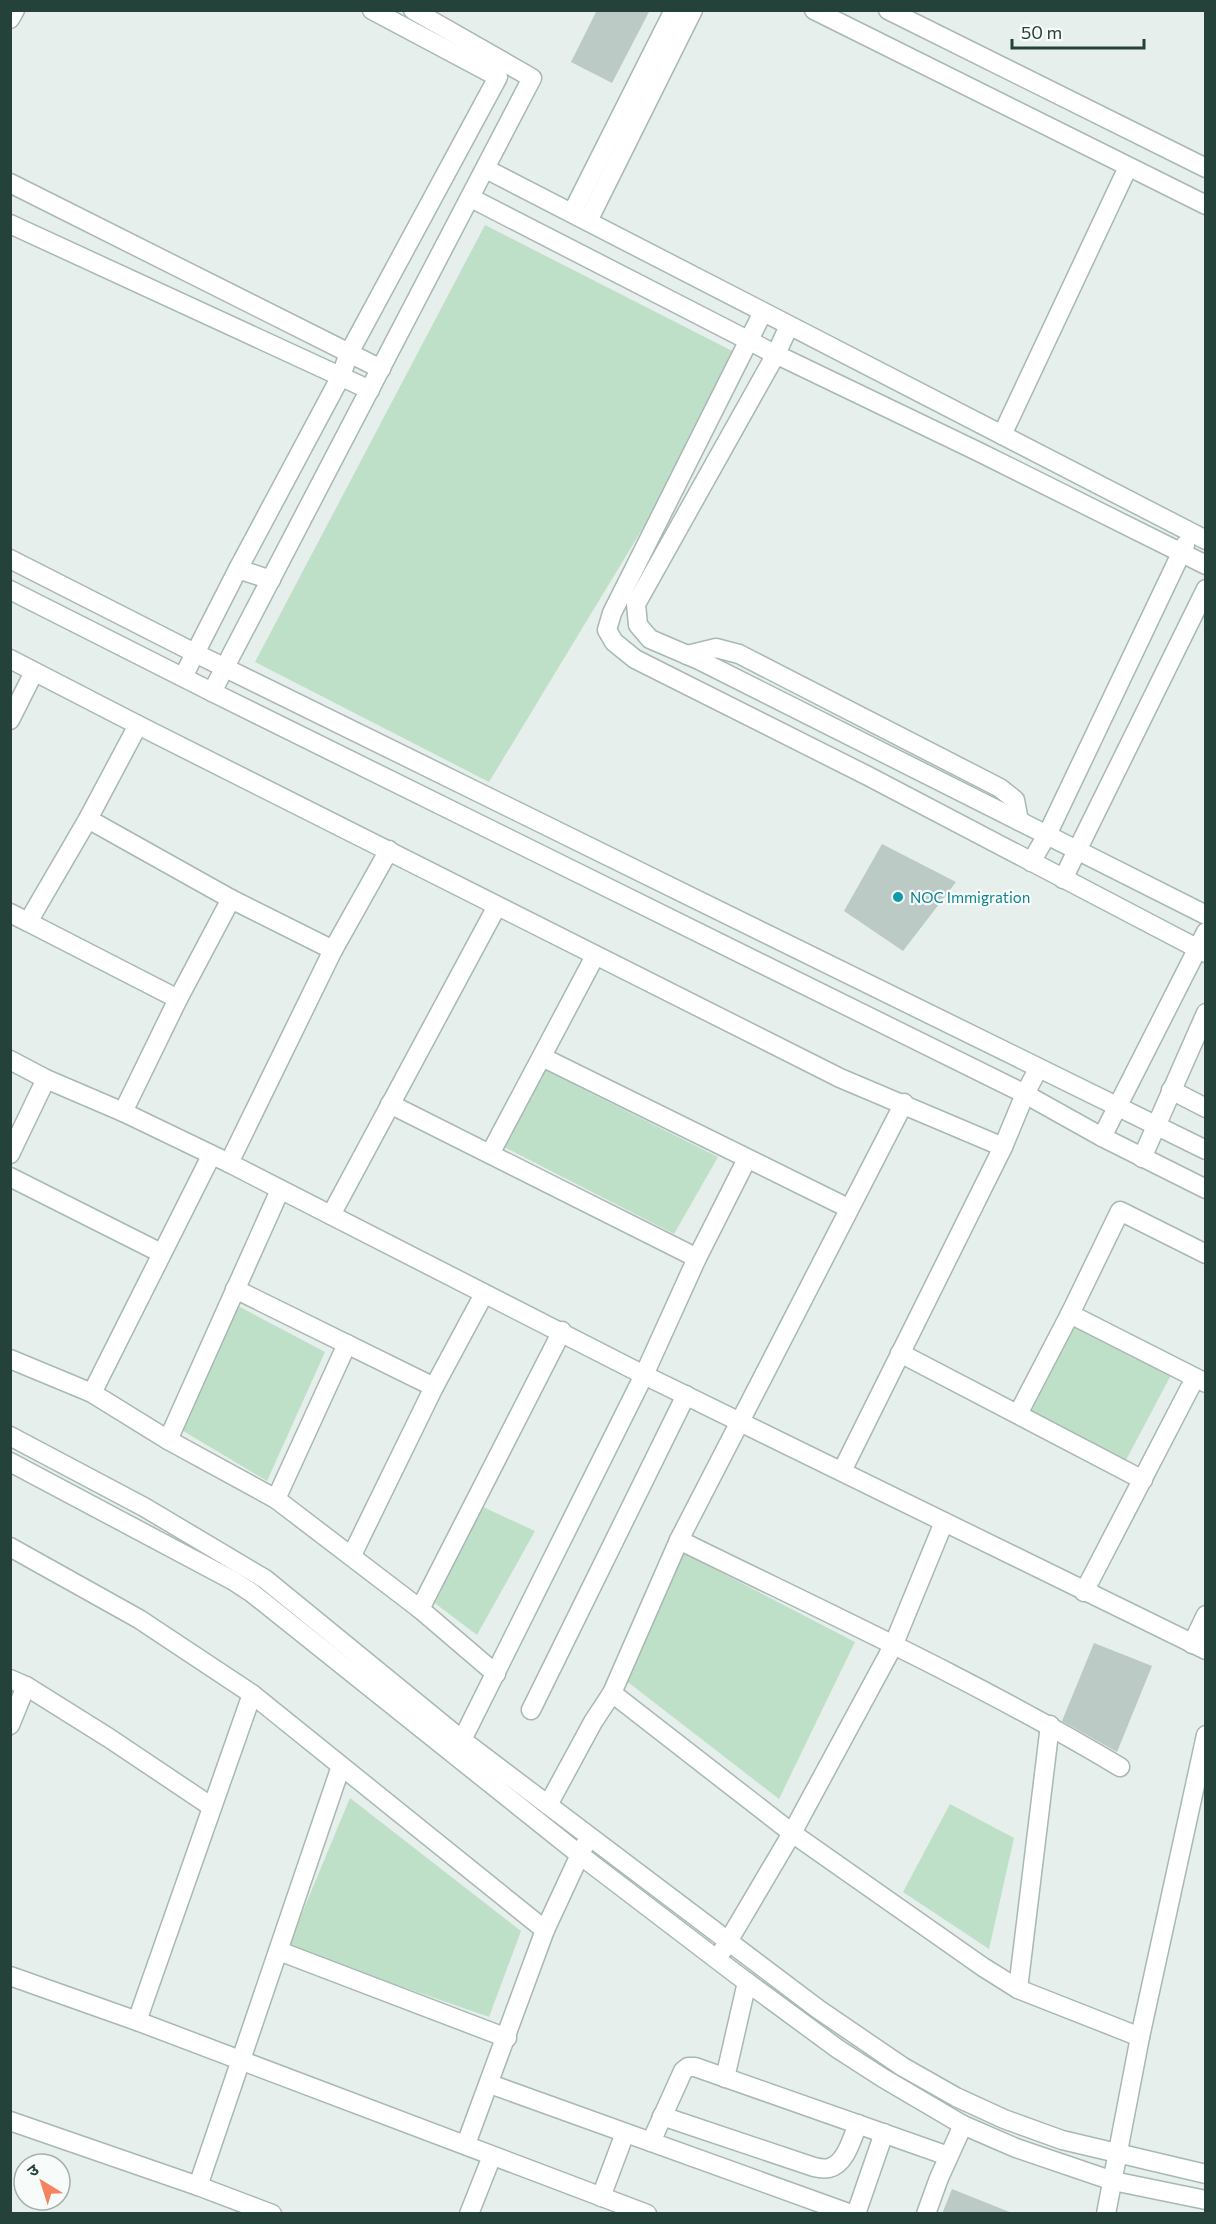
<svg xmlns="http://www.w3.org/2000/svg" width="1216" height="2224" font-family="Commissioner,'Noto Sans Devanagari',sans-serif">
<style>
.green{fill:#bfe0c8}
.building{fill:#bbcac4}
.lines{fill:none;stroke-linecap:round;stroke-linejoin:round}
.minor-casing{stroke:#a8b8b2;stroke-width:21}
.minor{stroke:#fff;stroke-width:18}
.culture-dot{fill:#0f9aa8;stroke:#f7fbf9;stroke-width:2}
.labels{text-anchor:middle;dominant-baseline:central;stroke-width:4.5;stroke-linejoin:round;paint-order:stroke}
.culture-label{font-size:15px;fill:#0d838f;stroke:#f7fbf9;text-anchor:start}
</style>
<rect width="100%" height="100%" fill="#e6efeb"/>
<g class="green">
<polygon points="485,225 746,358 489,782 255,662"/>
<polygon points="541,1068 718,1157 674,1234 498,1144"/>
<polygon points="238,1306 325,1352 267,1481 180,1429"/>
<polygon points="1069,1321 1171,1375 1126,1460 1024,1407"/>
<polygon points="479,1505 535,1531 477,1635 428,1598"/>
<polygon points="680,1551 855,1642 779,1799 620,1676"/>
<polygon points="350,1798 521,1931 489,2017 288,1947"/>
<polygon points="950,1804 1014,1838 989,1949 903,1892"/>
</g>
<g class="building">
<polygon points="597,10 650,10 612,83 571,62"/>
<polygon points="882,844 956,882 903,951 844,911"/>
<polygon points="1094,1643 1152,1666 1117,1752 1062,1721"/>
<polygon points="952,2189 1012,2213 1012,2214 942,2214"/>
</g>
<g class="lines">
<g class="minor-casing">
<g id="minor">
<polyline points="814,10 1206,205"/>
<polyline points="888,10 1206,168"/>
<polyline points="10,19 15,10"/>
<polyline points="486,169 1206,540"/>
<polyline points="10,183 381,369"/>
<polyline points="471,198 767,350 979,452 1206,565"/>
<polyline points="572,213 674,10"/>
<polyline points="588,221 693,10"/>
<polyline points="10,224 370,390"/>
<polyline points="763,312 612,613 607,630 614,642 635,659 868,776 1206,953"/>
<polyline points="789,326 776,354 636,604 638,625 650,639 699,660 1206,915"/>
<polyline points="1002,435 1128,167"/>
<polyline points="10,559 195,653 1206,1150"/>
<polyline points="238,569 271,580"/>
<polyline points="10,590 212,692 1025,1094 1102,1137 1206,1189"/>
<polyline points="687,655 716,648 739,654 1000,788 1015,800 1019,821"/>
<polyline points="10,659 138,725 840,1078 1003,1147"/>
<polyline points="183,677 238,569 341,376 349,353 498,77 372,10"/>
<polyline points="212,692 532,78 413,10"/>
<polyline points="10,720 34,672"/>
<polyline points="138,725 88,819 28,922 178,999"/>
<polyline points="88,819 231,899"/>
<polyline points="1031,862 1047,835 1185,545"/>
<polyline points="1063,879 1206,589"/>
<polyline points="10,913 28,922"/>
<polyline points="542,1057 848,1208"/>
<polyline points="10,1060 46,1079 123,1112 229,1163 644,1375 1206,1650"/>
<polyline points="1171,1090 1206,1108"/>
<polyline points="390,1104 697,1258"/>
<polyline points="123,1112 178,999 231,899 333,950"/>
<polyline points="1102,1137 1206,932"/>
<polyline points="10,1154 46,1079"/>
<polyline points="490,1154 595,956"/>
<polyline points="1142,1158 1206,1013"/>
<polyline points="229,1163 333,950 389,850"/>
<polyline points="10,1177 161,1253"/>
<polyline points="331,1215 497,906"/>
<polyline points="1206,1254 1120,1211 1070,1314 1206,1383"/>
<polyline points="235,1289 434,1387"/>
<polyline points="900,1353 1143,1480"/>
<polyline points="10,1359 92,1393 168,1440 276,1499 420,1609 496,1674"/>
<polyline points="92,1393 211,1156"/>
<polyline points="1018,1414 1070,1314"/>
<polyline points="10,1436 144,1507 265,1579 462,1740 818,2009 903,2067 956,2097 1004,2119 1062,2140 1206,2174"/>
<polyline points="168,1440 280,1190"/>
<polyline points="10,1462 232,1580 252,1593 580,1855 736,1974 838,2049 883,2078 963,2125 1016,2148 1113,2181 1206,2200"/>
<polyline points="842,1471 1003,1147 1025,1094 1038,1069"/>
<polyline points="276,1499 347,1344"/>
<path d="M679,1540C827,1613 978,1682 1120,1767"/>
<polyline points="10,1547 139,1619 252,1694 545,1930"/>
<polyline points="352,1555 434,1387 484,1294"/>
<polyline points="1084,1592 1195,1378"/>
<polyline points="420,1609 562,1331"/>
<polyline points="1192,1644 1206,1615"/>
<polyline points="10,1679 26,1686 109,1738 212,1807"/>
<polyline points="612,1693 792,1833 983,1967 1018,1989 1140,2037"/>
<polyline points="531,1710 686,1395"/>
<polyline points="10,1725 26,1686"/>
<polyline points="462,1740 644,1375 697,1258 747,1159"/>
<polyline points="548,1805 593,1722 612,1693 679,1540 904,1103"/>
<polyline points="723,1950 792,1833 893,1646 944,1522"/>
<polyline points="279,1951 507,2038"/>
<polyline points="10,1976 137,2021 647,2214"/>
<polyline points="1018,1989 1050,1725"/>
<polyline points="137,2021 252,1694"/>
<polyline points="725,2078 747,1982"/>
<polyline points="490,2084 851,2214"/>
<path d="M662,2116L814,2167C818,2168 824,2169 829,2168C846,2164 852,2138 858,2124"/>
<polyline points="10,2121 198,2186 272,2214"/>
<polyline points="651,2142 683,2071 688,2067 695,2067 948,2156"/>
<polyline points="466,2144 545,1930 584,1846"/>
<polyline points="198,2186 341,1766"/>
<polyline points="601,2197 625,2133"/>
<polyline points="469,2214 492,2156"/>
<polyline points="856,2214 884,2133"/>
<polyline points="926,2214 939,2178 963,2125"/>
<polyline points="1106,2214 1140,2037 1206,1735"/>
</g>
</g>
<use href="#minor" class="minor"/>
</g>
<circle class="culture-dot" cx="898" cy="897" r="6"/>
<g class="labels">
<g class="culture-label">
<text x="910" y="897">NOC Immigration</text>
</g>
</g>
<rect width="1216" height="2224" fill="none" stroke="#24423a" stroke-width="24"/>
<g transform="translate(42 2182) rotate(322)"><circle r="28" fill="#f7fbf9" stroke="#a3b1ad" stroke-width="1.5"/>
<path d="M0-4.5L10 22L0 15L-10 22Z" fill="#f4845f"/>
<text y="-9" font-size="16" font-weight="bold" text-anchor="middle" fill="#24423a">उ</text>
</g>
<path d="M1012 39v9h132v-9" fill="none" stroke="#24423a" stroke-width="3"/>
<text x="1021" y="39" font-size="18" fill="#24423a" stroke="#f7fbf9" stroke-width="4.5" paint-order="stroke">50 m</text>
</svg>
